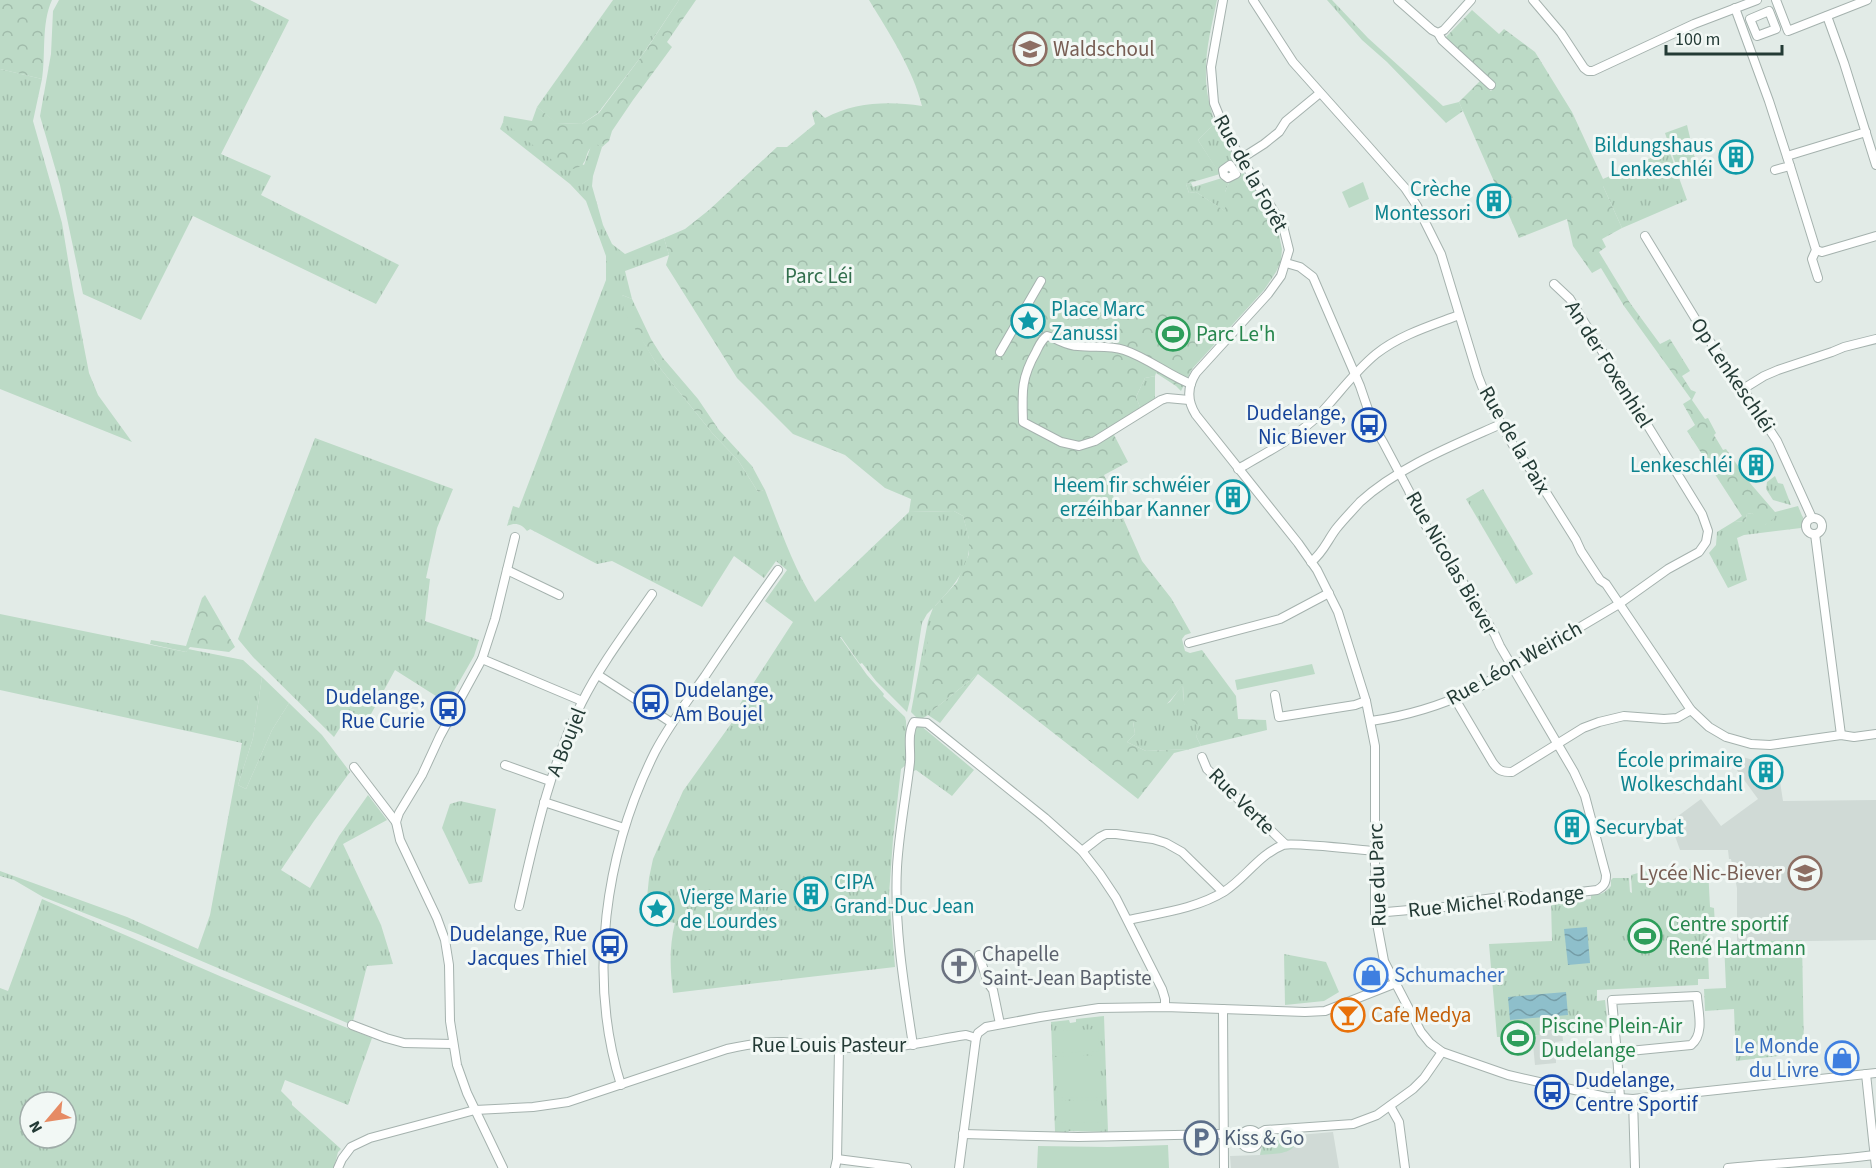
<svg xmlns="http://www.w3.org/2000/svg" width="1876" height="1168" font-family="'Source Sans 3',sans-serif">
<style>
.built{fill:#d0dad6}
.grass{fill:url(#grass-tufts);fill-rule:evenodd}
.forest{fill:url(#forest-crowns)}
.garden{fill:#bcdac6}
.water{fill:url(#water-waves)}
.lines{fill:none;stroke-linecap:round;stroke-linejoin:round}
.street-casing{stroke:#a5b2ae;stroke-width:10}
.street{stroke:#fff;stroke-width:8}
.labels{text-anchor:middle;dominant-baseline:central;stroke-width:6;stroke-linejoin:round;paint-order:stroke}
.education-label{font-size:21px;fill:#785e54;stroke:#f2f8f5;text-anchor:start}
.culture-label{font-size:21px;fill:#0d838f;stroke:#f2f8f5;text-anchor:end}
.street-label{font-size:21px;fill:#233a35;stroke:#f2f8f5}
.park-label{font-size:21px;fill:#316e4c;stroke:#f2f8f5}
.leisure-label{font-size:21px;fill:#27864d;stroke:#f2f8f5;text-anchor:start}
.transit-label{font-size:21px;fill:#164399;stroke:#f2f8f5;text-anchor:end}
.worship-label{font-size:21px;fill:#5b616d;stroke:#f2f8f5;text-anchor:start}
.shop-label{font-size:21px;fill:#366cbe;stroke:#f2f8f5;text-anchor:start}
.food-label{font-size:21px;fill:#c56008;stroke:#f2f8f5;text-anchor:start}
.service-label{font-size:21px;fill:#4e5e75;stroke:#f2f8f5;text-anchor:start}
</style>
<defs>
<pattern id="grass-tufts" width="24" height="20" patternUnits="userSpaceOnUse" patternTransform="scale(1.5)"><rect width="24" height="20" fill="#bcdac6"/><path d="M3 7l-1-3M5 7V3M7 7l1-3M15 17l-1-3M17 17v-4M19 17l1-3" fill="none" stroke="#a1bcab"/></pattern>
<pattern id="forest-crowns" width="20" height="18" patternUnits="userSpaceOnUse" patternTransform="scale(1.5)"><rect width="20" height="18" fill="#bcdac6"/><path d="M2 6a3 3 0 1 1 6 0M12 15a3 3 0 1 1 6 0" fill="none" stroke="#a1bcab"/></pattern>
<pattern id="water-waves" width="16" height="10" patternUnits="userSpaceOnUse" patternTransform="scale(1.5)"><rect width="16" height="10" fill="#8ebfcb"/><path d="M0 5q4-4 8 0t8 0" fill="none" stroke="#749ca6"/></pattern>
</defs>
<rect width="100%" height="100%" fill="#e2ebe7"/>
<g class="built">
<polygon points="1733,754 1753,760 1755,779 1765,777 1766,781 1769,780 1769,777 1779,775 1783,801 1876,800 1876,940 1737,942 1737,888 1731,859 1729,859 1728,850 1680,850 1670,822 1701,799 1721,826 1758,799 1731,762"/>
<polygon points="1562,1029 1563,1041 1555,1042 1555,1048 1558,1051 1556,1054 1556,1063 1535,1065 1533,1044 1529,1043 1533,1042 1539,1031"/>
<polygon points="1333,1132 1339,1168 1231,1168 1230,1156 1260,1155 1264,1138"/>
</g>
<g class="grass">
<polygon points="59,0 250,0 289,20 221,154 271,176 261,195 399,265 376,304 193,216 141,320 83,294 60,185 40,116 51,54 53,11"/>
<polygon points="613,0 679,0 643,54 598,113 582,124 556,123 537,107"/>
<polygon points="1327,0 1332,0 1368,38 1443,106 1459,102 1463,111 1446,123 1387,62 1362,40"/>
<polygon points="0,69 42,79 33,121 62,223 73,290 89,373 98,395 132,442 0,389"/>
<path d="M503,122L584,165L591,146L596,143L602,147L593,176L592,186L603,225L612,244L625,254L664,238L669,255L625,271L632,299L622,295L643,341L656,363L713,434L738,460L758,492L765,490C780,528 793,567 815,602L909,512L954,511L963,516C965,524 968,532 969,539C972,567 952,588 935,606L932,711L978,674L940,723L928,715L923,718H917L911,712L928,621L933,608L927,614L922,623L910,700L907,712L876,681L862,663L860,664L841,637H840L867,675L884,694L883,696L905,717L906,721L908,763L901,769L893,839L889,895L895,967L673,993C670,969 669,947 675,923L645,917L649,878L653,859L683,791L743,707L740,704L793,622L765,601L787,570L776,561L764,578L734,556L702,607L612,561L597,564L530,529L527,531C522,524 515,522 507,526L513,506L519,508L606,280V256L586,201L570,184L500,129Z"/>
<polygon points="1215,123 1245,175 1238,179 1231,178 1225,192 1226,212 1196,192 1189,193 1186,184 1191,183 1193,187 1222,178 1198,140"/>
<polygon points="1687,125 1696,163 1693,168 1678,171 1665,133"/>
<polygon points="1669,150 1687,200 1622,228 1603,186 1603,179"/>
<polygon points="1155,376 1155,399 1142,412 1136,397 1145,378"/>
<polygon points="315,438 453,489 437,528 426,578 430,579 425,621 479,640 474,656 447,703 395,670 365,725 349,714 334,737 253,657 238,639"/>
<polygon points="1775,476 1778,483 1783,484 1791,505 1773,500 1766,489 1767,482"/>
<polygon points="1483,489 1533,574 1516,584 1466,499"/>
<polygon points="1798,506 1803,518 1801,528 1744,535 1737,538 1747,580 1728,588 1709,553 1716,545 1717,532 1735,521 1745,522 1747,514 1752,513 1765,525 1769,520 1775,518 1775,512"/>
<polygon points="0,614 186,652 188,649 243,660 262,677 253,738 238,785 246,789 272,730 289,703 322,735 350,772 314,821 281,870 310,888 339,836 368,795 387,820 343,844 381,925 393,964 367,966 352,1025 138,934 43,897 14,880 0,876 0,871 127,917 198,949 210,915 242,743 0,690"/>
<path d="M1183,684C1182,702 1186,717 1202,727L1196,736L1201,746L1190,749L1146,751L1127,742L1135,734L1133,721L1170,702Z"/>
<path d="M920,725L974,770L952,796L916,770L914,771C913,757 907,733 920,725Z"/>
<polygon points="460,801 496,809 482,882 469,884 442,828 450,804"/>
<path d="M1708,868L1710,907L1714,908L1715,925L1707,926L1709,979H1698V985L1597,990V1001L1605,1000L1608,1027L1539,1031V1035H1535L1536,1039L1533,1040V1042L1527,1043V1046L1514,1047L1513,1044L1501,1045L1500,1037H1497L1489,944L1552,941L1551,902L1591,899V895C1600,895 1605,893 1611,886V880L1613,878H1629L1630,892L1632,893L1631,875L1645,871Z"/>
<path d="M42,899L222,977L372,1038L348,1105L285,1080L281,1091L292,1102V1105L341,1149L338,1152L334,1168H0V988L8,991ZM30,1102H66V1138H30Z"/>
<polygon points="1802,940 1804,1053 1736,1061 1734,1009 1705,1011 1704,989 1726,988 1724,942"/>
<polygon points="1284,954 1326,962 1339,992 1324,1001 1285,1005"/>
<polygon points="1104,1016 1108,1132 1069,1131 1068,1132 1055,1132 1051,1022 1069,1020 1070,1023 1076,1022 1076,1019"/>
<path d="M1298,1135C1297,1156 1276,1153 1260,1155L1264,1138Z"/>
</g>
<g class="forest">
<path d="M0,0H52C41,24 46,54 42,79L0,69Z"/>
<path d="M679,0H696L667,42L672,47L633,100L612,131L609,141L602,147L596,144C579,153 595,168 565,170L503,122L504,116L532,121L537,107L557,123L582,124L599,113L646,50Z"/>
<path d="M869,0H1217C1212,25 1205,50 1206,76C1206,92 1210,107 1215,123L1198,140L1220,174L1186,184L1189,193L1196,192L1225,211V192L1231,178L1238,179L1245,175L1277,226L1282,249L1281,261L1276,272L1264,290L1192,369L1181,391L1176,386L1156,373L1155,376L1145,378L1136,397L1142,412L1112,431L1128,462L1104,475L1142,561L1171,598L1191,633L1185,635L1182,639L1185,651L1190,653L1202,650L1236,696L1238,719L1266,720L1267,730L1201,746L1196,736L1201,727C1182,715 1184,705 1183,685C1170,701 1154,722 1133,722L1135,734L1127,742L1146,751L1190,749L1174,753L1138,799L978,674L932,711L915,704L935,606L957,582L969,554V539L963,516L954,511L909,512L911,499L885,488L845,455L793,434L737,378L666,265L669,255L664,238L685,229L709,210L777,147H787L815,124L812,113L816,110L825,118C855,102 889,101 922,106C913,69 889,33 869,0Z"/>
<path d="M1472,10L1499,34L1504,29L1535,52L1572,112L1603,179V186L1622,228L1602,239L1606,247L1599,252L1630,303L1660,344L1670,339L1690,371L1682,376L1691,390L1696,392L1692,400L1705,419L1708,418L1716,433L1714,435L1723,450L1726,449L1750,483L1775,512V518C1769,520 1767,525 1762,527L1752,513L1747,514L1745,522L1735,521L1742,516L1687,431L1695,425L1683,404L1691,399L1624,306L1601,268L1592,273L1573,246L1567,219L1519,238L1459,102L1480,81L1491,91L1496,85L1445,38Z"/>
<polygon points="622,295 632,299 651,339 663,358 698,399 719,430 752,466 765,490 758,492 738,460 713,434 656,363 624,311"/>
<polygon points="205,595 235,647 229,652 190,647 186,652 150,644 151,640 186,646 202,598"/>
</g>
<g class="garden">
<polygon points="1363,182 1369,199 1349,208 1342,192"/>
<polygon points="1312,664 1315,674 1237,690 1235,680"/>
<polygon points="262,677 289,703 272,730 246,789 238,785 253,738"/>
<polygon points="1098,1029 1099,1051 1057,1053 1055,1031"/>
<polygon points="1100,1055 1101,1097 1058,1098 1057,1077 1053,1077 1053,1057"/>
<polygon points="1101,1100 1102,1122 1058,1123 1058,1101"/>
<polygon points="1168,1145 1169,1168 1037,1168 1038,1146 1108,1147"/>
</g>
<g class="water">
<polygon points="1587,927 1590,963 1568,965 1564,929"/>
<polygon points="1566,992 1568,1015 1510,1020 1508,997"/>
</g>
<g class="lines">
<g class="street-casing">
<g id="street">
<path d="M1223,0L1211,67L1214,103L1227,135L1283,226L1289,250L1281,276L1268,294L1196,373C1187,387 1187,401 1196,415L1298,543L1317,570L1338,612L1366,701L1375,746V913L1384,961L1421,1032L1430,1043L1442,1052L1508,1075L1606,1097L1633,1099L1876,1073"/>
<polyline points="1253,0 1293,62 1368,146 1405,188 1417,206 1441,254 1478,376 1487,399 1513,445 1542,486 1576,540 1581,551 1600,580 1606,584 1691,710 1709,727 1726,737 1751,744 1770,745 1841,735 1854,737 1876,734"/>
<polyline points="1398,0 1432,30 1438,33 1444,30 1471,0"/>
<polyline points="1533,0 1561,33 1584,68 1588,71 1593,71 1694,24 1757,0"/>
<polyline points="1776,0 1788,31 1867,0"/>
<polyline points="1735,8 1769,101 1790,166 1775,170"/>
<polygon points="1769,11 1776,29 1757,36 1750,19"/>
<polyline points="1827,16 1844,63 1876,165"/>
<polyline points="1438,33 1442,40 1491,85"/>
<polyline points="1787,156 1866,132"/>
<polyline points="1242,158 1264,144 1279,132 1286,121 1320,93"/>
<polygon points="1230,165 1236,174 1228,178 1224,175 1223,170"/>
<polyline points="1790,166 1816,250 1812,259 1818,278"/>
<polyline points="1645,236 1704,333 1743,389 1777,441 1812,518"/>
<polyline points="1816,250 1822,252 1876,236"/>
<path d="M1286,263L1300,267L1313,277L1360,386L1374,427L1383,442L1409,491L1415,507L1440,550L1469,591L1495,635L1500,646L1574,772L1585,796L1606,875C1606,883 1604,886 1597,890L1529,898L1516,895L1464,902L1455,906L1375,913"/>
<polyline points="1015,319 1038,331"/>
<polyline points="1000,352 1041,281"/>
<polyline points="1743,389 1764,376 1778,370 1832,352 1844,347 1876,339"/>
<path d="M1189,400L1167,398L1161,400L1095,441L1079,446L1061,442L1023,422C1022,392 1021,378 1036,352C1039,346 1041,340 1047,336C1058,339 1067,346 1078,346C1094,348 1109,345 1124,350C1148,358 1168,375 1191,384"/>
<path d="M1238,469C1266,453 1295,438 1319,415C1338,395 1354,372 1376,354C1400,335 1430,326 1459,315"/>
<circle cx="1814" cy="526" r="8"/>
<polyline points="1815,534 1841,735"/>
<path d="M1311,562C1323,553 1327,541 1336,529C1343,520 1352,511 1360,502C1398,467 1454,445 1501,424"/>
<polyline points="507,570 559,595"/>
<polyline points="1189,643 1280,619 1329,593"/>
<polyline points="482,659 582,701"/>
<polyline points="598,675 672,723"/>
<polyline points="1275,695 1279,717 1355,705 1366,701"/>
<path d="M1455,699L1493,763C1499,771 1502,772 1512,772L1583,728L1599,722L1624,716L1664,719L1677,718L1691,710"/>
<path d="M1371,721C1406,716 1442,705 1474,690L1619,604L1668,569L1699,552L1706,542L1708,531L1702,514L1570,299L1554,284"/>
<polyline points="1202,757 1207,769 1285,844"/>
<polyline points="505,765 550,781"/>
<polyline points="354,767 396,822"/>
<polyline points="544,802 624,828"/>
<polyline points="1082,851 1100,837 1106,834 1116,834 1153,839 1166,843 1182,852 1223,892"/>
<path d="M519,906C535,836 550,766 582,702C601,664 628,629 652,594"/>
<path d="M1128,920C1160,913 1196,909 1225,891C1245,878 1260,854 1283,845C1293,842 1360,850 1375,851"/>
<polyline points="979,955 988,983 993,990 1000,1024"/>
<path d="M1697,996C1698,1011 1705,1034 1691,1045L1619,1052L1617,1054L1612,1000Z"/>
<polyline points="1223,1009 1224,1168"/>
<polyline points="352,1025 386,1038 404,1043 453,1044"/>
<path d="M913,1045C904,986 894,926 897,867C899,832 906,797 910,762C911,749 907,734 914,722L927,723L1045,818L1082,851L1100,874L1116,898L1162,989L1165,999V1007"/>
<polyline points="1617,1054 1620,1098"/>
<polyline points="1866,1074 1876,1168"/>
<path d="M621,1085C587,977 605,852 655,752C669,725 688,700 705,676C729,640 753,605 778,570"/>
<polyline points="1633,1099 1635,1168"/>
<polyline points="1390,1106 1399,1122 1405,1168"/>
<circle cx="1250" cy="1139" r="9"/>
<polyline points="963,1134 1078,1137 1223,1134"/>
<polyline points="1258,1134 1265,1130 1353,1124 1377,1115 1413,1089 1424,1078 1442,1052"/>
<polyline points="837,1159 907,1168"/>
<path d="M338,1168L342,1159L351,1147L370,1138L475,1110L533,1107L568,1102L727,1049C745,1045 764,1041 783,1042C812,1043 841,1049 871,1049C900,1048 930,1041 959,1036L966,1035L976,1038"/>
<polyline points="503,1168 467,1093 457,1065 450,1021 449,965 445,940 437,918 400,840 396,822 399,813 422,775 440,736 482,659 495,619 515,537"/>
<polyline points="835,1168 837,1159 839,1048"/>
<polyline points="959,1168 976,1038 978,1033 986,1027 1040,1017 1099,1008 1165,1007 1305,1012 1325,1011 1396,983"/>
<path d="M1728,1168C1778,1163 1826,1161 1876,1155"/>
</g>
</g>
<use href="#street" class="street"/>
</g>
<defs>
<g id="school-ring" transform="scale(1.725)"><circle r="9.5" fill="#f2f8f5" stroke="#8d6e63" stroke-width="1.5"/><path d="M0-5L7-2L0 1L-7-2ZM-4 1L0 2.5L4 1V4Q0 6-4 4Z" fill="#8d6e63"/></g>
<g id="building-ring" transform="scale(1.725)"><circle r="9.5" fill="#f2f8f5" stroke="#0f9aa8" stroke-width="1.5"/><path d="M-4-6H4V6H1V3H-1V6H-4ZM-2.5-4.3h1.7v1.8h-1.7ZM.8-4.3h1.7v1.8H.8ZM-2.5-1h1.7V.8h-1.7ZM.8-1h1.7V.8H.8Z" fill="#0f9aa8"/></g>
<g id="sight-ring" transform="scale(1.725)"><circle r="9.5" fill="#f2f8f5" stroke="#0f9aa8" stroke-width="1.5"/><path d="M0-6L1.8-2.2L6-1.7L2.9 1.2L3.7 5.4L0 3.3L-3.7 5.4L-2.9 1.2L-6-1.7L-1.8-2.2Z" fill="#0f9aa8"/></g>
<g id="stadium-ring" transform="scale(1.725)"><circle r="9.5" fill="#f2f8f5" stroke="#2e9e5b" stroke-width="1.5"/><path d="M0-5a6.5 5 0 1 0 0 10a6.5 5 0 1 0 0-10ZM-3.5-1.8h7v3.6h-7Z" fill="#2e9e5b"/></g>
<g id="bus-ring" transform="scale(1.725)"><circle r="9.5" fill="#f2f8f5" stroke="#1a4fb4" stroke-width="1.5"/><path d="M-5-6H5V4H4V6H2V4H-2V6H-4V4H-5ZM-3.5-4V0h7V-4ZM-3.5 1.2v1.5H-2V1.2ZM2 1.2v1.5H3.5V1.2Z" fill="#1a4fb4"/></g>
<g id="church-ring" transform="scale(1.725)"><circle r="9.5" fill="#f2f8f5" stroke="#6b7280" stroke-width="1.5"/><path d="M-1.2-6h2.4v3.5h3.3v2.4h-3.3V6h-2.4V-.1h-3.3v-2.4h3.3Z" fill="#6b7280"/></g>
<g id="shop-ring" transform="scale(1.725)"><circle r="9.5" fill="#f2f8f5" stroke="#3f7fe0" stroke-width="1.5"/><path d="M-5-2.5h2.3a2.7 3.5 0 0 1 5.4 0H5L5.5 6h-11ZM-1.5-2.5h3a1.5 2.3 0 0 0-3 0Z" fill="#3f7fe0"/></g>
<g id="bar-ring" transform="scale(1.725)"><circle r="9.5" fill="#f2f8f5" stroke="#e8710a" stroke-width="1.5"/><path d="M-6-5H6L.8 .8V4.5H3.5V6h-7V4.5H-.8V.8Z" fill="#e8710a"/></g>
<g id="parking-ring" transform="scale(1.725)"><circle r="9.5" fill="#f2f8f5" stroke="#5c6f8a" stroke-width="1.5"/><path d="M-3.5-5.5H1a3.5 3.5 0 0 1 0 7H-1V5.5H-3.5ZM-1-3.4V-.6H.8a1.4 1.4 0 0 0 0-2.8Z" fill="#5c6f8a"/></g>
</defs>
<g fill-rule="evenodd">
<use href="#school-ring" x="1030" y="49"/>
<use href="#building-ring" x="1736" y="157"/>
<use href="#building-ring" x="1494" y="201"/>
<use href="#sight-ring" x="1028" y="321"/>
<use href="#stadium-ring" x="1173" y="334"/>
<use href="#bus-ring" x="1369" y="425"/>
<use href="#building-ring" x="1756" y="465"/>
<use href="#building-ring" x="1233" y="497"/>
<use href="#bus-ring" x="651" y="702"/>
<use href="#bus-ring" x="448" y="709"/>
<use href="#building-ring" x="1766" y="772"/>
<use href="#building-ring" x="1572" y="827"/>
<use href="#school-ring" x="1805" y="873"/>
<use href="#building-ring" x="811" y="894"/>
<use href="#sight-ring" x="657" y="909"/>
<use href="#stadium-ring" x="1645" y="936"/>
<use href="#bus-ring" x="610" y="946"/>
<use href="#church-ring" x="959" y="966"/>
<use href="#shop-ring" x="1371" y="975"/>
<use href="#bar-ring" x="1348" y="1015"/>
<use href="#stadium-ring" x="1518" y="1038"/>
<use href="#shop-ring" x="1842" y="1058"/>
<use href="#bus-ring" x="1552" y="1092"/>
<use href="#parking-ring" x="1201" y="1138"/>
</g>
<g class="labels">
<g class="education-label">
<text x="1053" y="49">Waldschoul</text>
<text x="1782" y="873" text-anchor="end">Lycée Nic-Biever</text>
</g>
<g class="culture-label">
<text x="1713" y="145">Bildungshaus<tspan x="1713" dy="24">Lenkeschléi</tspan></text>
<text x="1471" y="189">Crèche<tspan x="1471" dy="24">Montessori</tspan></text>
<text x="1051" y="309" text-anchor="start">Place Marc<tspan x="1051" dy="24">Zanussi</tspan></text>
<text x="1733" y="465">Lenkeschléi</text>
<text x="1210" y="485">Heem fir schwéier<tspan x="1210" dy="24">erzéihbar Kanner</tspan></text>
<text x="1743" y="760">École primaire<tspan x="1743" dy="24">Wolkeschdahl</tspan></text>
<text x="1595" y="827" text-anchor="start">Securybat</text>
<text x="834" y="882" text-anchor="start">CIPA<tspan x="834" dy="24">Grand-Duc Jean</tspan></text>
<text x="680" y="897" text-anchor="start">Vierge Marie<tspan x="680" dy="24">de Lourdes</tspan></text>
</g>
<g class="street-label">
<text transform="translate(1251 173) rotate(61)">Rue de la Forêt</text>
<text transform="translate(1609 364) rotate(58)">An der Foxenhiel</text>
<text transform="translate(1733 375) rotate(56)">Op Lenkeschléi</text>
<text transform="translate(1515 440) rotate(60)">Rue de la Paix</text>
<text transform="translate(1452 563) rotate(60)">Rue Nicolas Biever</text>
<text transform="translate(1514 663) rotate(-29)">Rue Léon Weirich</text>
<text transform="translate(566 742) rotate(-68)">A Boujel</text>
<text transform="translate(1242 801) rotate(45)">Rue Verte</text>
<text transform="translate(1377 875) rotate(-92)">Rue du Parc</text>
<text transform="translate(1496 901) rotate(-6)">Rue Michel Rodange</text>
<text x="829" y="1045">Rue Louis Pasteur</text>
</g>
<g class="park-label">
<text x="819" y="276">Parc Léi</text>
</g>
<g class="leisure-label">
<text x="1196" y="334">Parc Le'h</text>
<text x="1668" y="924">Centre sportif<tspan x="1668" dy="24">René Hartmann</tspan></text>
<text x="1541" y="1026">Piscine Plein-Air<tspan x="1541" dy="24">Dudelange</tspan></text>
</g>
<g class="transit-label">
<text x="1346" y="413">Dudelange,<tspan x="1346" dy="24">Nic Biever</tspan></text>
<text x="674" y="690" text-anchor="start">Dudelange,<tspan x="674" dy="24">Am Boujel</tspan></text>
<text x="425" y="697">Dudelange,<tspan x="425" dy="24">Rue Curie</tspan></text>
<text x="587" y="934">Dudelange, Rue<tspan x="587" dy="24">Jacques Thiel</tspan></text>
<text x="1575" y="1080" text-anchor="start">Dudelange,<tspan x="1575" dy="24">Centre Sportif</tspan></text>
</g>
<g class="worship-label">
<text x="982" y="954">Chapelle<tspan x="982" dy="24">Saint-Jean Baptiste</tspan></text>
</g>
<g class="shop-label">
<text x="1394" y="975">Schumacher</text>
<text x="1819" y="1046" text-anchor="end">Le Monde<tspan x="1819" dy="24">du Livre</tspan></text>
</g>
<g class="food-label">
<text x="1371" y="1015">Cafe Medya</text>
</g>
<g class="service-label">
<text x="1224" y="1138">Kiss &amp; Go</text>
</g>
</g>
<g transform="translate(48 1120) rotate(241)"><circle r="28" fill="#f2f8f5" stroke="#9faca8" stroke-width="1.5"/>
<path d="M0-4.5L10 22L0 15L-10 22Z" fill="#e68b64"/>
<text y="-9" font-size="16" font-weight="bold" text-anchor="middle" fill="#233a35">N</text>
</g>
<path d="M1666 45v9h116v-9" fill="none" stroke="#233a35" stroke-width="3"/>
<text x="1675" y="45" font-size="18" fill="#233a35" stroke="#f2f8f5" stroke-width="4.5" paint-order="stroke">100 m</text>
</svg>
